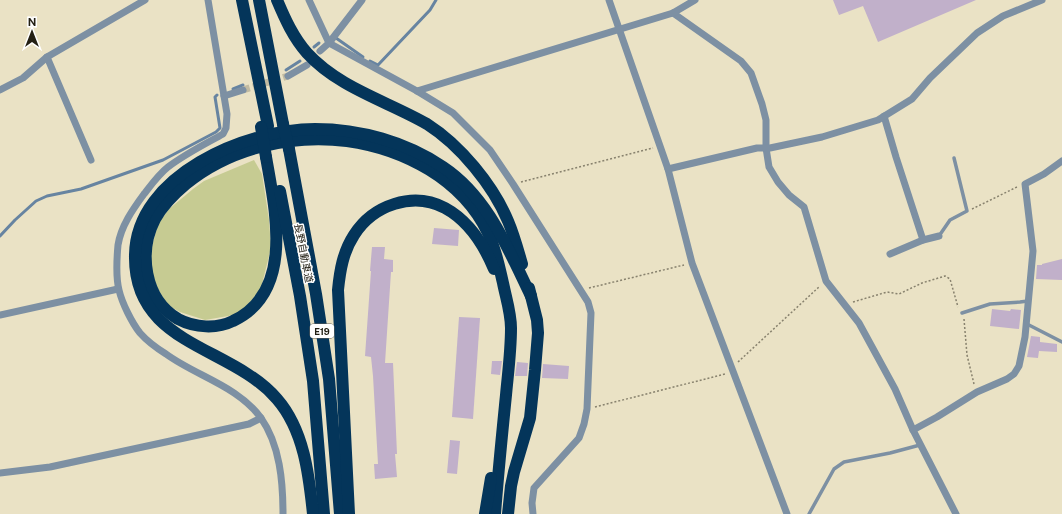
<svg xmlns="http://www.w3.org/2000/svg" width="1062" height="514" font-family="'Public Sans','Noto Sans JP',sans-serif">
<style>
.green{fill:#c6cb92}
.lines{fill:none;stroke-linecap:round;stroke-linejoin:round}
.stream{stroke:#6784a1;stroke-width:3}
.building{fill:#c1b0ca}
.minor-tunnel{stroke:#c2bba2;stroke-width:7;stroke-dasharray:7 3.5;stroke-linecap:butt}
.path{stroke:#88826e;stroke-width:1.5;stroke-dasharray:2 2;stroke-linecap:butt}
.service{stroke:#7d90a3;stroke-width:3.5}
.minor{stroke:#7d90a3;stroke-width:7}
.motorway{stroke:#04355a;stroke-width:12}
.motorway-bridge{stroke:#04355a;stroke-width:12}
.labels{text-anchor:middle;dominant-baseline:central;stroke-width:3;stroke-linejoin:round;paint-order:stroke}
.shield{fill:#fff;stroke:#65635b;stroke-width:1}
.shield-label{font-size:9px;font-weight:bold;fill:#232015}
.street-label{font-size:10px;fill:#232015;stroke:#fff}
</style>
<rect width="100%" height="100%" fill="#eae2c5"/>
<polygon class="green" points="254,160 262,174 269,220 271,248 261,288 248,305 234,315 205,320 180,312 167,305 157,287 148,261 158,224 169,209 193,189 204,181"/>
<g class="lines">
<g class="stream">
<polyline points="336,38 363,57"/>
<polyline points="314,47 319,43"/>
<polyline points="370,61 378,65 430,10 436,0"/>
<polyline points="286,70 300,61"/>
<polyline points="233,89 243,85"/>
<polyline points="0,236 15,220 36,201 47,196 81,189 163,160 216,132 220,128 215,97 217,95"/>
</g>
</g>
<g class="building">
<polygon points="833,0 976,0 878,42 863,6 839,15"/>
<polygon points="434,228 459,230 458,246 432,244"/>
<polygon points="372,247 385,247 384,259 393,260 393,272 391,272 385,363 393,363 397,454 395,454 397,477 375,479 374,464 378,464 373,376 371,357 365,356 371,271 370,271"/>
<polygon points="1062,259 1062,280 1036,279 1037,265 1042,265 1042,264"/>
<polygon points="992,309 1010,311 1011,309 1021,310 1019,329 990,326"/>
<polygon points="459,317 480,318 473,419 452,417"/>
<polygon points="1031,336 1040,337 1040,342 1057,344 1057,352 1039,351 1038,358 1027,357"/>
<polygon points="492,361 502,361 500,375 491,374"/>
<polygon points="517,362 528,363 527,376 515,376"/>
<polygon points="543,364 569,366 568,379 542,378"/>
<polygon points="450,440 460,441 457,474 447,473"/>
</g>
<g class="lines">
<polyline class="minor-tunnel" points="243,90 288,76"/>
<g class="path">
<polyline points="521,182 653,148"/>
<polyline points="972,209 1017,187"/>
<polyline points="589,288 684,265"/>
<polyline points="853,302 887,292 899,294 922,283 945,276 950,279 958,307"/>
<polyline points="964,319 967,355 974,384"/>
<polyline points="738,362 820,286"/>
<polyline points="595,407 725,374"/>
</g>
<g class="service">
<polyline points="939,236 950,220 967,211 954,158"/>
<polyline points="962,313 990,304 1020,302 1028,301"/>
<polyline points="1027,324 1062,342"/>
<polyline points="809,514 834,469 844,462 890,453 920,445"/>
</g>
<g class="minor">
<path d="M208,0L227,114L226,128L223,134C205,144 185,154 168,167C159,174 151,185 144,194C133,209 121,226 118,245C117,256 116,278 119,290C122,303 132,323 140,333C147,341 158,349 166,354C196,376 238,386 261,418C280,445 283,482 283,514"/>
<polyline points="309,0 329,43 417,91 453,113 490,150 513,184 588,302 591,313 587,409 584,424 579,438 534,488 532,503 533,514"/>
<polyline points="609,0 668,169 692,263 787,514"/>
<polyline points="673,13 741,61 751,73 762,104 766,120 766,148 769,167 778,182 789,195 804,207 826,281 859,323 895,389 913,430 956,514"/>
<polyline points="320,51 329,43 362,0"/>
<polyline points="47,57 91,160"/>
<polyline points="288,76 307,65"/>
<polyline points="0,90 23,78 47,57 145,0"/>
<polyline points="417,91 673,13 695,0"/>
<polyline points="224,96 243,90"/>
<polyline points="884,116 896,157 923,240"/>
<polyline points="668,169 757,148 770,148 822,137 878,120 912,99 930,78 977,33 1003,16 1042,0"/>
<polyline points="890,254 923,240 939,236"/>
<polyline points="0,315 118,289"/>
<polyline points="913,430 937,417 977,392 1007,379 1014,374 1019,366 1025,337 1033,251 1025,184 1044,174 1062,161"/>
<polyline points="0,473 50,467 249,424 261,418"/>
</g>
<g class="motorway">
<polyline points="242,0 268,126"/>
<polyline points="259,0 283,124"/>
<path d="M277,0C285,19 293,37 307,53C339,88 387,101 427,124C460,145 493,185 508,221C514,235 518,250 522,264"/>
<polyline points="289,149 316,294 329,379 340,514"/>
<path d="M266,157C275,209 295,292 233,321C217,329 195,328 178,319C144,299 138,252 155,219C163,205 174,194 186,184C230,148 291,134 347,141C404,149 462,179 488,233C496,249 499,266 503,283C506,298 511,313 511,328C511,351 508,373 506,395C502,435 498,474 495,514"/>
<polyline points="280,191 300,296 313,381 324,514"/>
<path d="M313,514C309,475 304,430 277,399C231,345 133,346 135,255C136,175 247,129 315,129C360,129 406,142 443,167C488,197 508,249 531,296"/>
<path d="M349,514L338,290C340,270 343,252 354,235C373,205 413,191 445,208C469,221 484,245 494,269"/>
<polyline points="485,514 491,478"/>
<polyline points="508,514 511,486 514,472 530,418 535,370 538,333 537,320 529,288"/>
</g>
<g class="motorway-bridge">
<polyline points="283,124 289,149"/>
<polyline points="261,127 266,157"/>
</g>
</g>
<g class="labels">
<rect class="shield" x="310" y="324" width="24" height="14" rx="3"/>
<g class="shield-label">
<text x="322" y="331">E19</text>
</g>
<g class="street-label">
<text transform="translate(304 253) rotate(79)">長野自動車道</text>
</g>
</g>
<g transform="translate(32 32)" stroke="#ffffff" stroke-width="3" paint-order="stroke">
<path d="M0-3L7 15L0 10L-7 15Z" fill="#232015"/>
<text y="-6" font-size="11" font-weight="bold" text-anchor="middle" fill="#232015">N</text>
</g>
</svg>
